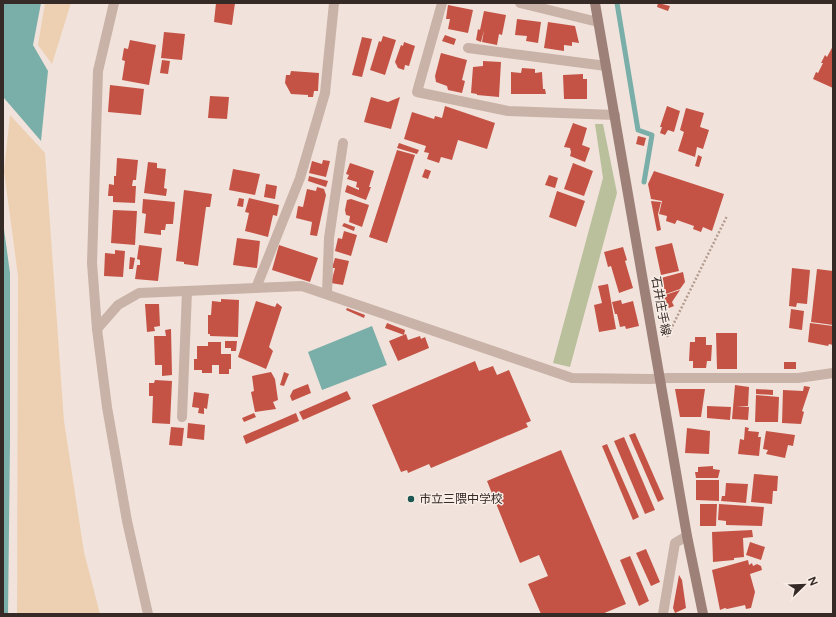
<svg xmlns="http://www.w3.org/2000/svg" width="836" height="617" font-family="Figtree,'Noto Sans JP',sans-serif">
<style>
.green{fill:#b9c09b}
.sand{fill:#edd0b1}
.water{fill:#7aaea9}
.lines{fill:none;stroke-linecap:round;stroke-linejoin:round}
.stream{stroke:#7aaea9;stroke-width:5}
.building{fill:#c45346}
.path{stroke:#b59c91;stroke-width:2.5;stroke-dasharray:2 2;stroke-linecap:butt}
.street{stroke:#c9b2a7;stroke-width:10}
.secondary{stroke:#9d8078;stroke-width:10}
.poi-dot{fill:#1d5652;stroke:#f9eee7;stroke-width:1.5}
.labels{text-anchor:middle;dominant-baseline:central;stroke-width:3;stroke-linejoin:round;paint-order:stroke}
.street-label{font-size:12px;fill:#362a27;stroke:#f9eee7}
.poi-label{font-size:12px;fill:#362a27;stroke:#f9eee7;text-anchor:start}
</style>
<rect width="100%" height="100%" fill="#f1e3db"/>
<polygon class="green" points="595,124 603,124 617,193 570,367 553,363 603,178"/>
<g class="sand">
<polygon points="45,3 71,3 52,64 38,45"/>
<polygon points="10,115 45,153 64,421 84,552 100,614 17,614 18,276 4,171"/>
</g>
<g class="water">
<polygon points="3,3 41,3 33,45 48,71 41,141 4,98 3,101"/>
<polygon points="3,222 10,273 10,440 8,614 3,614"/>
<polygon points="372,326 387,365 322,390 308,352"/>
</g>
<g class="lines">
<polyline class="stream" points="617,3 638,130 652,135 644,182"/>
</g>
<g class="building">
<polygon points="216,3 235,3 232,25 214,22"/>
<polygon points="658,3 670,6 668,11 657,7"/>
<polygon points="448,5 473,10 468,33 448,29 450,19 446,19"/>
<polygon points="484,11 506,15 502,35 499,34 497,45 482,42 484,30 481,42 476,40 478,29 480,30"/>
<polygon points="517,19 541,22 538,43 526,41 527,36 515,35"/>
<polygon points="548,22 575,26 579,43 572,42 572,46 564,45 564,51 544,48"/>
<polygon points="164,32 185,34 182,60 161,58"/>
<polygon points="445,35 456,39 454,45 442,41"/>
<polygon points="383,36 396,40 385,75 370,70 379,41 381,42"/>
<polygon points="362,37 372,39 362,77 352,75"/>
<polygon points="130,40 156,45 149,85 122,80 125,61 122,60 124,48 128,49"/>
<polygon points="404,42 415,46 409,66 405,65 404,70 398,68 395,62 401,45 403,46"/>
<polygon points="833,46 833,88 813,79 816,72 818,73 823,63 821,63 825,55 827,57"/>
<polygon points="441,53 467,60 462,80 465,81 462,93 448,90 447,86 436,82 435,76"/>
<polygon points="162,60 170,61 168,74 160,73"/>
<polygon points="483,61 501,62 499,97 477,95 477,94 471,93 473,67 483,66"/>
<polygon points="522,68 535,69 535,73 542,72 543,89 545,89 546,94 511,94 511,72 521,73"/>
<polygon points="291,71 319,73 318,91 314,91 313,97 308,97 308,95 291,94 285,83 286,75 290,75"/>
<polygon points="583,74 583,79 587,79 587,99 564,99 563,75"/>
<polygon points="110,85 144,89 141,115 108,112"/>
<polygon points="210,96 229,97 227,119 208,118"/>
<polygon points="371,97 388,102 400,97 391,129 364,122"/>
<polygon points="445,106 495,123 487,149 458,140 452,160 441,157 439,163 427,159 429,153 424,152 426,146 404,139 412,112 434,119 435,116 442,118"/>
<polygon points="667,106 680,111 674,132 668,130 665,135 660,133 662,127 660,127"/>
<polygon points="686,108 704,113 700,127 709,130 703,149 697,147 695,157 678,151 684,132 680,130"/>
<polygon points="573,123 587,128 582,145 590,148 585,162 570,156 571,152 570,148 564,147"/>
<polygon points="638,136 646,138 644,146 636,144"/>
<polygon points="399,143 419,150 417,154 397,148"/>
<polygon points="397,150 415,155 387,243 369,237"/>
<polygon points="698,155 702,157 699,167 695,166"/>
<polygon points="117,158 138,160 136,180 133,180 132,186 136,186 135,203 113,202 113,196 108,196 109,184 114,185 114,176 116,176"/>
<polygon points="323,160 330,161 326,177 309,173 312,161 322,164"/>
<polygon points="148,162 157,163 157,168 166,169 164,188 167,189 166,196 144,193"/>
<polygon points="350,163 374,171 369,187 371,187 366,200 345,192 347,185 359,190 359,188 356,187 357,182 347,179 349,175 346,174"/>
<polygon points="573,163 593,171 584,196 564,189"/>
<polygon points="233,169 260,174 255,195 229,190"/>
<polygon points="425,169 431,171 428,179 422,177"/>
<polygon points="654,171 724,194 712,231 703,227 701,232 693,229 694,226 677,220 675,224 666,221 667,216 659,214 662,201 651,199 648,184"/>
<polygon points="549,175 558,178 555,188 545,185"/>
<polygon points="309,176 328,181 326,187 308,181"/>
<polygon points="266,184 277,186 275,199 264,197"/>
<polygon points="317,187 324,189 326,195 317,236 310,235 312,222 296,218 298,206 303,207 307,189 316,191"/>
<polygon points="184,190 212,194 210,207 206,207 198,266 184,264 184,262 176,261"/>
<polygon points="557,191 585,201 576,227 549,217"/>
<polygon points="239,198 244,199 243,207 237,206"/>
<polygon points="249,198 279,205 277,216 273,215 268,237 245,231 249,213 245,212"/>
<polygon points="143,199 175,202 173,224 166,224 165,230 161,230 161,235 144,233 146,214 142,213"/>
<polygon points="351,199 369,205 362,227 349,222 350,216 346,215 345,210 347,200"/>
<polygon points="651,201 661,202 658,214 661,230 657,231"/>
<polygon points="113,210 137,211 135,245 111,243"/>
<polygon points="344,223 355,227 354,231 342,226"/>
<polygon points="344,231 357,235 351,256 335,251 338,238 342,239"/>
<polygon points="237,238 260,241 257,268 233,265"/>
<polygon points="672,243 679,271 661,275 655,247"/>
<polygon points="139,245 162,248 158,281 135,279 137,265 140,265 140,260 137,259"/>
<polygon points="279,245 318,258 310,282 272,270"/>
<polygon points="623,247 627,260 625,261 633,288 619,293 611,266 608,267 604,252"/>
<polygon points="115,250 125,251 123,277 104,276 105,253 115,254"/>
<polygon points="130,257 135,258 133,269 129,269"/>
<polygon points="335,258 349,261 343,285 331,283 335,268 332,268"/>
<polygon points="792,268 810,270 807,304 797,303 796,307 789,306"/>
<polygon points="817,269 833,271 833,325 811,322"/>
<polygon points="683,272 685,282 680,289 666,294 661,278"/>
<polygon points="608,284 616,329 599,332 594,305 602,303 598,286"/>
<polygon points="680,290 672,302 674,306 669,308 663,299 666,297 665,295"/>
<polygon points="221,299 239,300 238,337 210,336 210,334 208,334 208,315 211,315 212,301 221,302"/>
<polygon points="621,300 622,304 633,301 639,326 626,329 625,326 620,327 617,314 615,314 612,302"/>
<polygon points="256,301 275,307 277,303 282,307 269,347 273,351 266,369 238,357"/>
<polygon points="145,304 159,304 160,326 154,327 155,331 147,332"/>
<polygon points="347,308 365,315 364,318 346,310"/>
<polygon points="791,309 804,311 802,330 789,328"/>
<polygon points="387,323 405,330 404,335 385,328"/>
<polygon points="810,323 833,326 833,345 829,344 828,346 808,342"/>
<polygon points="171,329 172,375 162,376 162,365 155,365 154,336 166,336 165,330"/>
<polygon points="716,333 737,333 737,369 717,369"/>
<polygon points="406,334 408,340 420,336 421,339 425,337 429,348 398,361 389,341"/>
<polygon points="695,337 706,337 706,345 712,345 711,361 707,361 706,368 693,368 693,361 689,361 690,342 695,342"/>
<polygon points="225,341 237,341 236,351 231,351 231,348 225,348"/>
<polygon points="208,342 221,342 221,354 231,354 231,369 229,369 229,374 219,374 219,365 212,365 212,373 202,373 202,370 194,370 194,359 197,359 197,346 208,346"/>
<polygon points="475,361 479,371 493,366 497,375 509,370 531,421 526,423 528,427 431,468 429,464 408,473 407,470 401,472 372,405"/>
<rect x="784" y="362" width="12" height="7"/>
<polygon points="271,372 275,379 278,400 273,402 276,409 255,412 251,392 254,391 252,376"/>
<polygon points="284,372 289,374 284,386 280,385"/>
<polygon points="155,380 172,381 170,424 152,423 153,396 149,396 149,383 154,383"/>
<polygon points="308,384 311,393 292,401 290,396 293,390"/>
<polygon points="735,385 749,387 748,406 736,406 749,407 748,420 732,419"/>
<polygon points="804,386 810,387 802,411 804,412 801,424 782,423 783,390 803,391"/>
<polygon points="675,389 705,389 701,417 680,417"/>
<polygon points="756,389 773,390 773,395 756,394"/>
<polygon points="347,391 351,399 303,420 299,412"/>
<polygon points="194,392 209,394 207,409 204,408 204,414 198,413 199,408 192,407"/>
<polygon points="756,395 779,397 778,422 755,422"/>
<polygon points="707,406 731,407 730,420 707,418"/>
<polygon points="254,413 256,417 244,422 242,418"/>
<polygon points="296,413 299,421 246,444 243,436"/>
<polygon points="188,423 205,425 204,440 187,438"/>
<polygon points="171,427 184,428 182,446 169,445"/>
<polygon points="745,427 749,428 748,431 759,432 758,437 761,437 759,456 738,454 740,439 744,440"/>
<polygon points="687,428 710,431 709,454 685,453"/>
<polygon points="766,431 795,435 793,446 788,445 785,458 766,454 768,450 763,449"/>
<polygon points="635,433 664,499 658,502 629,435"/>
<polygon points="624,437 655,510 645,514 614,441"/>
<polygon points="607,444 639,517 633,520 602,446"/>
<polygon points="561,450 626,604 602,614 541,614 528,584 548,576 539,555 520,563 487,481"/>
<polygon points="713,466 713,469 720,470 718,478 696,478 695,472 698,472 698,467"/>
<polygon points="754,474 778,476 777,491 773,491 772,504 751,502"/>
<polygon points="696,480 719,480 719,501 696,500"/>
<polygon points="726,483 748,484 746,503 721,501 722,496 725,496"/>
<polygon points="700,504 717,504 716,526 700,526"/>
<polygon points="719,504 764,507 762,526 726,525 726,521 718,520"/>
<polygon points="752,530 753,537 743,538 744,557 734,558 734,560 713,562 712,532"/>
<polygon points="750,542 765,547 761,560 746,555"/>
<polygon points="646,549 660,582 651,586 636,553"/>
<polygon points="630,556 649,601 639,606 620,560"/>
<polygon points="748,560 749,565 752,563 753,566 757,564 761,566 762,570 750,574 755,592 751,608 746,609 745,605 727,609 725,608 720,610 712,570"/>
<polygon points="679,575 682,580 686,608 675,613 673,608"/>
</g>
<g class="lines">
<polyline class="path" points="667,337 727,216"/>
<g class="street">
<polyline points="114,3 98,71 92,263 97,329 107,407 127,521 148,614"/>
<polyline points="442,3 417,92 508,111 615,115"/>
<polyline points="520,3 598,22"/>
<polyline points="468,48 606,66"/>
<polyline points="256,288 300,178 325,93 334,3"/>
<polyline points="327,294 329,238 343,143"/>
<polyline points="97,329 118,305 139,293 302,286 572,378 650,379 668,378 798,378 833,373"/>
<polyline points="182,417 187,291"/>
<polyline points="663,614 675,543 687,536"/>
</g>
<polyline class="secondary" points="595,3 687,536 703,614"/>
</g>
<circle class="poi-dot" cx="411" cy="499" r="4"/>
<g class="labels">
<g class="street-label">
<text transform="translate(661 306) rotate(80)">石井庄手線</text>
</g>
<g class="poi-label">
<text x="419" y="499">市立三隈中学校</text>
</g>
</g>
<rect width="836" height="617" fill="none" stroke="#362a27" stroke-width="8"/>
<g transform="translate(804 585) rotate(67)" stroke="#f9eee7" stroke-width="3" paint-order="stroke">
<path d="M0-3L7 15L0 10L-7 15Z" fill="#362a27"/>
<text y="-6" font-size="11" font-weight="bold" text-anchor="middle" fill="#362a27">N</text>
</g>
</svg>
